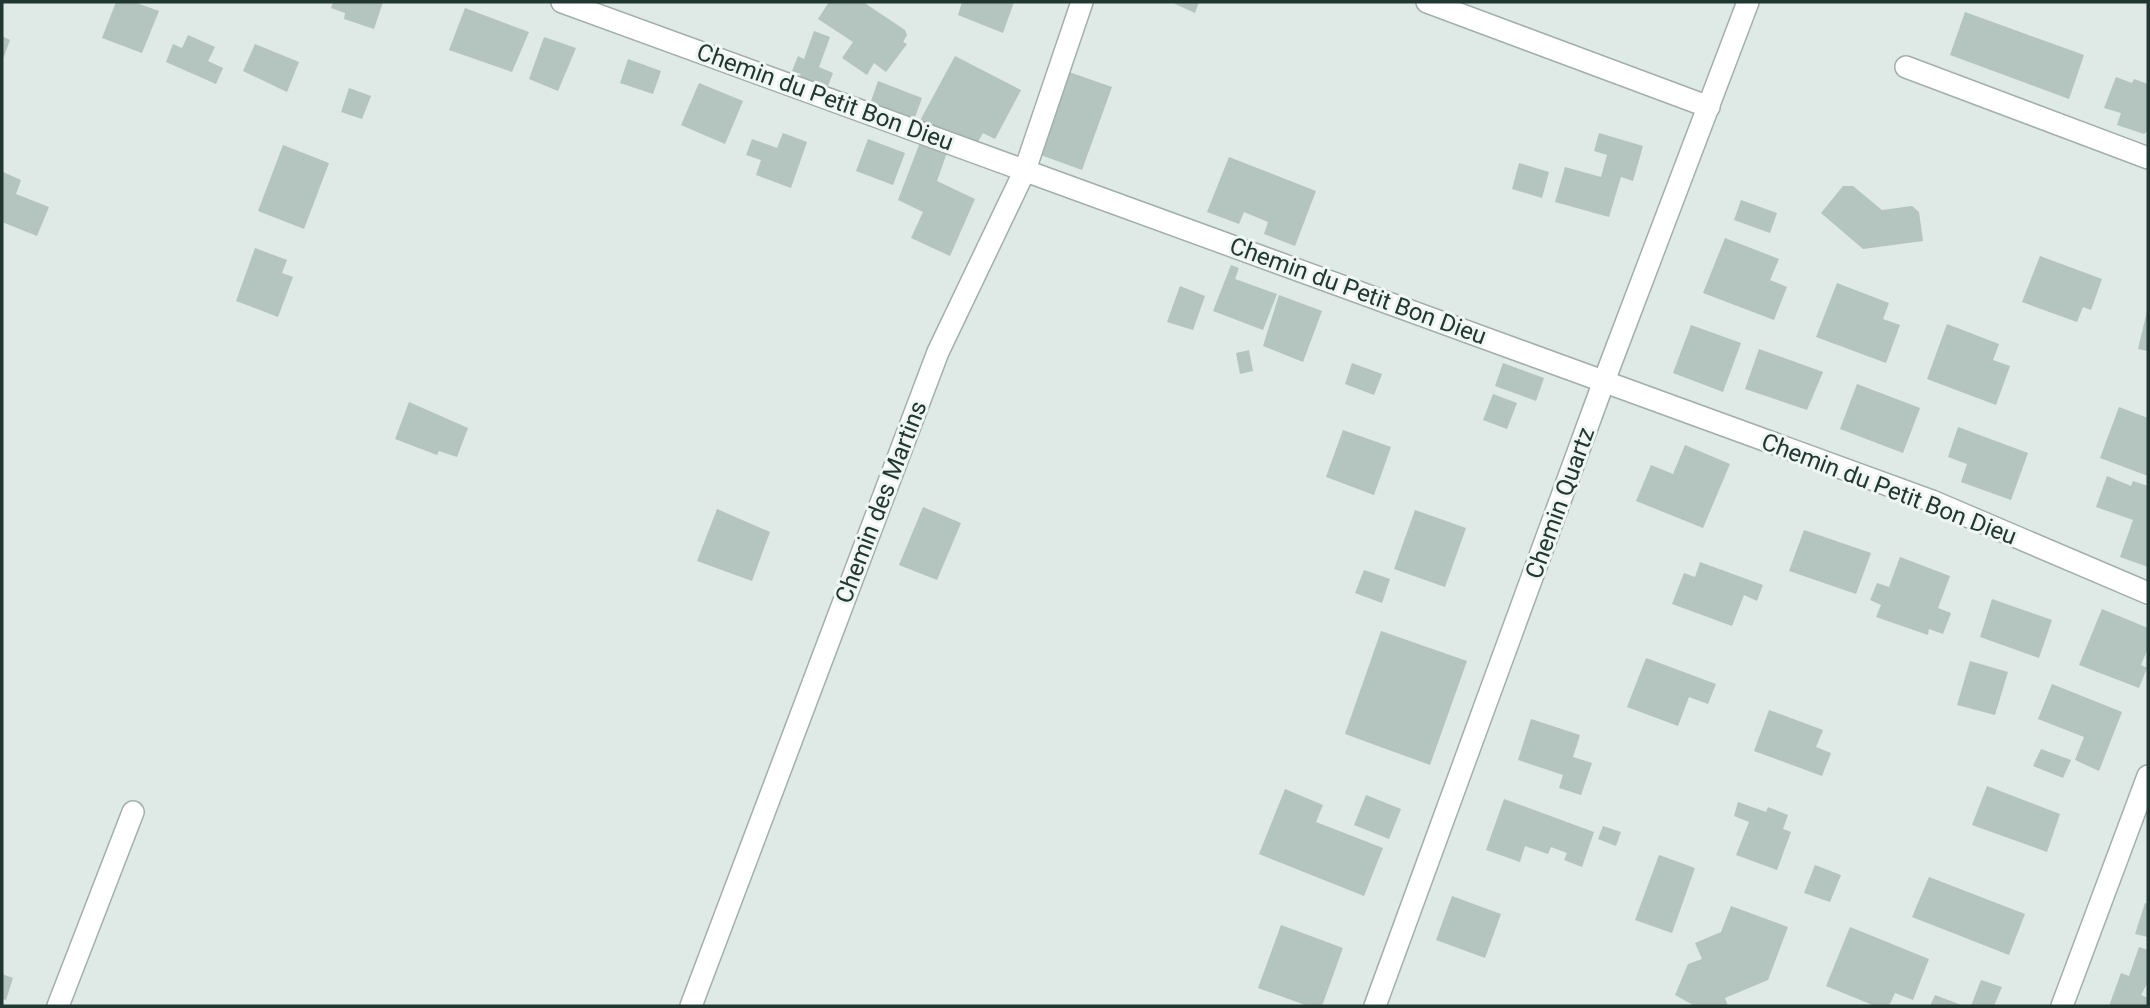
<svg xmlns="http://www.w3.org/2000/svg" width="2150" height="1008" font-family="Roboto,sans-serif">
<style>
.building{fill:#b4c4be}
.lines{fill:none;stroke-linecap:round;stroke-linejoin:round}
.street-casing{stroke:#a2b0ac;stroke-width:24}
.street{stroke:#fff;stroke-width:21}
.labels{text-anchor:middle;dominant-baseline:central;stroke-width:6;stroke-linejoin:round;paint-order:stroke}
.street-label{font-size:24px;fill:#213832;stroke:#eff6f3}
</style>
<rect width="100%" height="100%" fill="#dfe9e5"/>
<g class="building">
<polygon points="116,2 134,2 159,11 142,53 102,38"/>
<polygon points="333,2 383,2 374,29 344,19 345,13 331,8"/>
<polygon points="829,2 863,2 905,30 907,35 903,42 907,44 886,72 874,63 867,75 842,58 853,42 818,19"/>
<polygon points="962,2 1014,2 1003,33 958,15"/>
<polygon points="1171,2 1199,2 1195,13"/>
<polygon points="465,8 529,32 512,72 449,50"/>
<polygon points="1965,12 2084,55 2069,99 1950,55"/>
<polygon points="814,31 830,37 819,67 833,73 827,89 799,78 801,74 792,71 798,56 804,59"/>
<polygon points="188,35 215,47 208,61 223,68 216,84 166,62 173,44 182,48"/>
<polygon points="2,36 10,40 2,62"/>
<polygon points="544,37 576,48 558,91 529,79"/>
<polygon points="255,44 299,62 287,92 243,71"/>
<polygon points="955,56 1021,90 995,139 983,133 975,147 916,128"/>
<polygon points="628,59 661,71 653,94 620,83"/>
<polygon points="1069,72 1112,87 1082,170 1038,154"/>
<polygon points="2116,77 2132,83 2134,79 2148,84 2148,131 2144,134 2117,125 2121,113 2104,108"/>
<polygon points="878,81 922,98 914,120 870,104"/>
<polygon points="699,83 743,101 725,144 681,125"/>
<polygon points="349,88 371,96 362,119 341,112"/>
<polygon points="783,133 807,142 791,188 756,175 761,160 746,155 752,139 777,148"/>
<polygon points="1599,133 1643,146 1633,181 1621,177 1609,217 1555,202 1565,167 1601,177 1607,155 1594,151"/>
<polygon points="922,137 949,147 937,181 975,199 950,256 911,238 923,212 898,200"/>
<polygon points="868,139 905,153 893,185 856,171"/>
<polygon points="283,145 329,163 304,229 258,211"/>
<polygon points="1229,157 1316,191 1295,246 1264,234 1268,222 1244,212 1239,224 1207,212"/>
<polygon points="1519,163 1549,172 1542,198 1512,189"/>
<polygon points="3,172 21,180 16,194 49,207 37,236 2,222"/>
<polygon points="1843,186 1853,186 1882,210 1912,206 1919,212 1923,241 1863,249 1821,213"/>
<polygon points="1741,200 1777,213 1770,233 1734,220"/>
<polygon points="1725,238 1779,259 1770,280 1787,287 1774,320 1703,293"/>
<polygon points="255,248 287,260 282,273 293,277 278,317 236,301"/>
<polygon points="2040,256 2102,279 2091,310 2083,307 2077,322 2022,302"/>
<polygon points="1231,265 1239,268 1235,279 1277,294 1263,330 1213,311"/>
<polygon points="1837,283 1889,303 1883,319 1900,325 1886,363 1816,337"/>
<polygon points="1180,286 1205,296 1193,330 1167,322"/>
<polygon points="1279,295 1322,311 1303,362 1263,346"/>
<polygon points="2148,307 2148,351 2138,349"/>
<polygon points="1947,324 1999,344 1993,360 2010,366 1996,405 1927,379"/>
<polygon points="1691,325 1741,343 1723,392 1673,373"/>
<polygon points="1759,349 1823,372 1807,410 1745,389"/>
<polygon points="1249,350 1253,371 1240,374 1236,353"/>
<polygon points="1352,363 1382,374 1374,395 1345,384"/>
<polygon points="1503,363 1544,378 1536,401 1495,386"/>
<polygon points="1857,384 1920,408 1903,453 1840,429"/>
<polygon points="1493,394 1517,403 1507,429 1483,420"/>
<polygon points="409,402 468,428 457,457 439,451 437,455 395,439"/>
<polygon points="2119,407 2148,418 2148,476 2100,458"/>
<polygon points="1958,427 2028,453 2011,500 1961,482 1967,464 1948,457"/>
<polygon points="1343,430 1391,447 1374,495 1326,477"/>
<polygon points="1685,445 1730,464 1703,528 1636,501 1651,465 1673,474"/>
<polygon points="2107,476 2131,486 2133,481 2148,486 2148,567 2120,557 2133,520 2096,507"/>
<polygon points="923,507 961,523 937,580 899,565"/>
<polygon points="717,509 770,532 752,581 697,561"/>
<polygon points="1415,510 1466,528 1445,587 1394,569"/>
<polygon points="1804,530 1871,553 1856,594 1789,571"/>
<polygon points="1900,557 1950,576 1938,608 1951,613 1943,634 1929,629 1928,635 1876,617 1881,605 1870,600 1877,583 1889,587"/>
<polygon points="1700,562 1763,585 1757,601 1744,595 1732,626 1672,604 1684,573 1695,577"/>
<polygon points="1364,570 1390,579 1382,603 1355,593"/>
<polygon points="1992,599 2052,620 2039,658 1980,637"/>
<polygon points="2102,609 2148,628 2148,648 2141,665 2147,668 2139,688 2079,665"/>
<polygon points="1381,631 1467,661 1430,765 1345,734"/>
<polygon points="1646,658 1716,684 1708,704 1689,697 1678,726 1627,707"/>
<polygon points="1970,661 2008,672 1995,715 1957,705"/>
<polygon points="2052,684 2122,712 2099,771 2075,760 2084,737 2038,719"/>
<polygon points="1769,710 1823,730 1816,747 1831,753 1822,776 1754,751"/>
<polygon points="1531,719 1580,735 1573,757 1592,763 1581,795 1559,788 1563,775 1518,760"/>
<polygon points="2041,749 2071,760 2063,778 2033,766"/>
<polygon points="1987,786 2060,814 2047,852 1972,825"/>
<polygon points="1285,789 1323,805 1316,822 1383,848 1364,896 1259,854"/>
<polygon points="1366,795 1401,809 1389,839 1354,825"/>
<polygon points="1504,799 1594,832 1582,867 1564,860 1567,853 1551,847 1548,854 1525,846 1520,862 1486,850"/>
<polygon points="1738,802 1766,812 1768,807 1788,815 1783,829 1791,832 1777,870 1736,855 1749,822 1734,816"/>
<polygon points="1603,826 1621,832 1616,846 1598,839"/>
<polygon points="1659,855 1695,868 1672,933 1635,920"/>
<polygon points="1815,865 1841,875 1830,902 1804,893"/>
<polygon points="1929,877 2025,914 2009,955 1912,917"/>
<polygon points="1452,896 1501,914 1485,958 1436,940"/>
<polygon points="2145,903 2148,904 2148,937 2135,934"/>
<polygon points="1731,906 1788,927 1768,980 1725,998 1728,1006 1695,1006 1675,995 1688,964 1702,959 1695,943 1721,932"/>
<polygon points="1281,925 1343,948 1322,1006 1308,1006 1258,988"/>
<polygon points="1850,927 1929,959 1913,1000 1895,993 1889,1006 1875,1006 1826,986"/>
<polygon points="2139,947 2148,950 2148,982 2141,995 2148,998 2148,1006 2109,1006 2121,973 2129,976"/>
<polygon points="2,974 13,978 6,1000 2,999"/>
<polygon points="1981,980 2002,987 1994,1006 1971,1006"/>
<polygon points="1935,995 1964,1006 1930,1006"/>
</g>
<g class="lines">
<g class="street-casing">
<g id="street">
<polyline points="562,2 1932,501 2148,593"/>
<polyline points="1427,2 1709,107"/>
<polyline points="1906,67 2148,158"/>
<polyline points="58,1006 133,812"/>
<polyline points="691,1006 938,352 1025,170 1082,2"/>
<polyline points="1375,1006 1604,381 1748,2"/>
<polyline points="2062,1006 2148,776"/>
</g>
</g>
<use href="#street" class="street"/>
</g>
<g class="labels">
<g class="street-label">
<text transform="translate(825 97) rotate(20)">Chemin du Petit Bon Dieu</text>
<text transform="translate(1358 291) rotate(20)">Chemin du Petit Bon Dieu</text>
<text transform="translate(1889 489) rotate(21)">Chemin du Petit Bon Dieu</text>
<text transform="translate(881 502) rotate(-69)">Chemin des Martins</text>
<text transform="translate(1560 503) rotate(-70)">Chemin Quartz</text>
</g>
</g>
<rect width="2150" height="1008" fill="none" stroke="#213832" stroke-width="7"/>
</svg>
